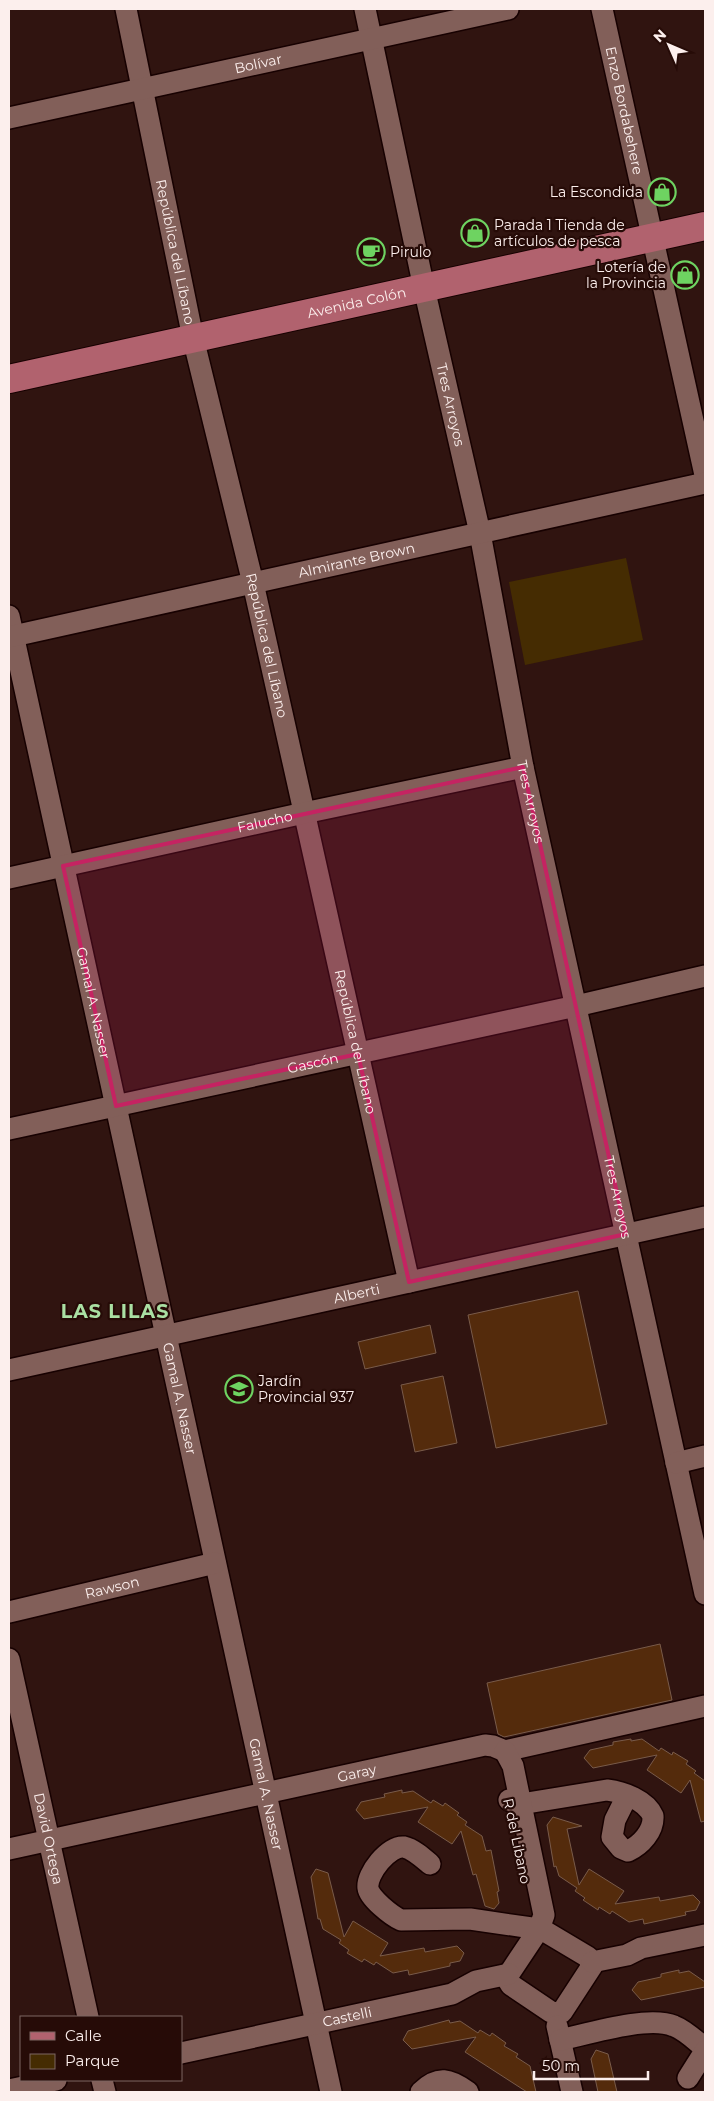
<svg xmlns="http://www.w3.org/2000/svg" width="714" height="2101" font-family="Montserrat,sans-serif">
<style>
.green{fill:#452c02}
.building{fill:#542b0c;stroke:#795b4a}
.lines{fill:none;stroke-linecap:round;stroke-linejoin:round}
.minor-casing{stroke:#170101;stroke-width:24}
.major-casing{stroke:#170101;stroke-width:30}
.minor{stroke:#825f59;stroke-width:21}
.major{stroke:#b1626e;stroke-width:28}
.marked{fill:#c52362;fill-opacity:0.2;stroke:#c52362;stroke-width:4;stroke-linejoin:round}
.labels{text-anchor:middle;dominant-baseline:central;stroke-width:4.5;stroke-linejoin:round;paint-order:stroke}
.street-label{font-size:14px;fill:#fcefed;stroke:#260b07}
.poi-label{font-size:14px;fill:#fcefed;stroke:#260b07;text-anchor:start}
.district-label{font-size:19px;font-weight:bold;letter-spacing:1px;fill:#aae0a3;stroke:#260b07}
</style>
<rect width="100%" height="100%" fill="#301410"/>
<polygon class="green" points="626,558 643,640 525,665 509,582"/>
<g class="building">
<polygon points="578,1291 607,1424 496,1448 468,1315"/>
<polygon points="430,1325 436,1353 365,1369 358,1342"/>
<polygon points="443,1376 457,1443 415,1452 401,1385"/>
<polygon points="660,1644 672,1700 504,1737 498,1734 487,1683"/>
<polygon points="631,1739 631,1741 642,1739 659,1751 661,1748 672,1755 673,1752 688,1761 686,1764 696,1771 694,1773 705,1781 705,1821 701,1822 690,1780 681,1793 647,1770 657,1755 593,1768 584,1758 590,1750 613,1745 613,1742"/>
<polygon points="402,1790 402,1793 413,1791 431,1803 433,1800 443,1806 445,1803 459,1813 457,1815 467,1822 465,1825 482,1836 486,1851 491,1850 499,1891 497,1892 499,1903 494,1909 485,1906 476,1874 473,1875 461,1831 452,1844 418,1822 428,1807 364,1819 356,1810 361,1802 385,1797 384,1794"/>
<polygon points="553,1817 582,1826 567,1829 579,1885 589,1869 624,1891 615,1904 659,1897 660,1901 693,1895 700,1902 696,1910 685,1912 686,1915 644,1924 643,1919 629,1922 612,1911 610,1914 599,1907 598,1910 583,1900 585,1898 575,1891 577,1888 559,1876 556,1866 554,1867 547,1825"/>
<polygon points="316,1869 328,1873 344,1937 353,1921 388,1943 380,1956 424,1948 425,1952 457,1946 464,1953 460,1961 450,1963 450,1966 409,1975 408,1970 393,1973 376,1962 374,1965 364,1959 362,1962 347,1953 349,1950 339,1943 341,1940 323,1929 320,1919 318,1919 311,1877"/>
<polygon points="679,1970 679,1973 689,1971 705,1982 705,1987 641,2000 632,1990 638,1982 661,1977 661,1974"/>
<polygon points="449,2020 450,2023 460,2021 478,2033 480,2030 490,2036 492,2033 506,2043 504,2046 518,2054 516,2057 530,2066 536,2092 527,2092 465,2052 476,2037 412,2049 403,2040 408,2031"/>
<polygon points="596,2050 608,2054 617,2092 598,2092 591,2059"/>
</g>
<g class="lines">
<g class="minor-casing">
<g id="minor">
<path id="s1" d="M126,9L193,338L253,583L409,1282"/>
<path id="s2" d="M365,9L424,288L480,533L523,767L705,1594"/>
<path id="s3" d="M602,9L705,475"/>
<path id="s4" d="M9,118L508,9"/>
<path id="s5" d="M9,616L331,2092"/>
<path id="s6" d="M9,637L705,483"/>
<path id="s7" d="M9,878L304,813L523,767"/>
<path id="s8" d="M9,1129L576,1006L705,976"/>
<path id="s9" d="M9,1370L705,1217"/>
<polyline points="676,1463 705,1456"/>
<path id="s10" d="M9,1612L215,1563"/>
<path id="s11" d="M9,1659L88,2017"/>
<path d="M509,1800L521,1804L607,1790C623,1792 646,1800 653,1816C654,1831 641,1845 628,1851L621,1848L612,1837L615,1820L627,1796"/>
<path id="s12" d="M9,1849L485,1745L493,1746L505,1751L705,1706"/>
<path d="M430,1864C423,1858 413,1849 404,1847C389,1845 366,1874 368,1888C369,1898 392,1916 401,1920L470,1919L539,1929H541L588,1957L592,1966L562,2012L558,2013L551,2012L511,1985L508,1980L509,1974L539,1929L544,1915L513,1766L505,1751"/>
<polyline points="592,1962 627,1955 641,1948 705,1935"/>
<polyline points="557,2026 572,2092"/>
<path d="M560,2040C588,2034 648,2015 674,2026C685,2030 696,2041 705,2048"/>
<path id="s13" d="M181,2053L452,1994L476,1981L509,1974"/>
<polyline points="688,2078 705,2051"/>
<polyline points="102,2080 105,2092"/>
<polyline points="9,2090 56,2080"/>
<path d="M421,2092C438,2075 450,2079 468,2092"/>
</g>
</g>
<g class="major-casing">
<g id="major">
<path id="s14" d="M9,379L705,226"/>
</g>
</g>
<use href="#minor" class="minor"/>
<use href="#major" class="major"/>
</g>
<path class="marked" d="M523,767L626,1234L409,1282L358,1054L116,1106L63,866Z"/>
<defs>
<g id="shop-ring" transform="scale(1.4375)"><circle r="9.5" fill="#260b07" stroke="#6ed361" stroke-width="1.5"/><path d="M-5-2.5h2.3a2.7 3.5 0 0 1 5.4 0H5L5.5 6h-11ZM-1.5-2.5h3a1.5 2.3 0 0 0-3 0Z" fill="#6ed361"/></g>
<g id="cafe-ring" transform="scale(1.4375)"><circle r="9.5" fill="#260b07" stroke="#6ed361" stroke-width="1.5"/><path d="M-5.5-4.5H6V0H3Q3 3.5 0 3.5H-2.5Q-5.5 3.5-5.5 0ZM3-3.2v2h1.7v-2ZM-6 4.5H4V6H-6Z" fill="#6ed361"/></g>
<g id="school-ring" transform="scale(1.4375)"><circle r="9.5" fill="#260b07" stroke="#6ed361" stroke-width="1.5"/><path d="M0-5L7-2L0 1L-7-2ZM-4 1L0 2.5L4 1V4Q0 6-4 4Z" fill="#6ed361"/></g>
</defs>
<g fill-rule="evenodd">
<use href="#shop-ring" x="662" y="192"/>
<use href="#shop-ring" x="475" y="233"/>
<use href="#cafe-ring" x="371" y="252"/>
<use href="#shop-ring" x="685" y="275"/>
<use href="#school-ring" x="239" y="1389"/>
</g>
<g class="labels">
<g class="street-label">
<text stroke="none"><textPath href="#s4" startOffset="255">Bolívar</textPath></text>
<text stroke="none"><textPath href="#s3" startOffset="104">Enzo Bordabehere</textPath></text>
<text stroke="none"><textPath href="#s1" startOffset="248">República del Líbano</textPath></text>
<text stroke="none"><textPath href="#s14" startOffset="356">Avenida Colón</textPath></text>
<text stroke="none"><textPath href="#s2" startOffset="405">Tres Arroyos</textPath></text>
<text stroke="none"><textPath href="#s6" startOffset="356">Almirante Brown</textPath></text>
<text stroke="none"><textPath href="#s1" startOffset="652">República del Líbano</textPath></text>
<text stroke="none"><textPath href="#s2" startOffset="810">Tres Arroyos</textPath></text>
<text stroke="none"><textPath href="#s7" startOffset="262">Falucho</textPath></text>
<text stroke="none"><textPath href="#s5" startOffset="396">Gamal A. Nasser</textPath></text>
<text stroke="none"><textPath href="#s1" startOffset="1058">República del Líbano</textPath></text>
<text stroke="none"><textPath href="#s8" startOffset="311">Gascón</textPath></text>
<text stroke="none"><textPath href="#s2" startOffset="1215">Tres Arroyos</textPath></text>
<text stroke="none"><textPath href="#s9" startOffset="356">Alberti</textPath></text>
<text stroke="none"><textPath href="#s5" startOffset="801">Gamal A. Nasser</textPath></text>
<text stroke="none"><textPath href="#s10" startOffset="106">Rawson</textPath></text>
<text stroke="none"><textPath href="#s12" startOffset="356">Garay</textPath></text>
<text stroke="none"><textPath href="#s5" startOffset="1206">Gamal A. Nasser</textPath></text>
<text stroke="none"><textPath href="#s11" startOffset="184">David Ortega</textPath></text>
<text transform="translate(517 1841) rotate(78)">R del Libano</text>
<text stroke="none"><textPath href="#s13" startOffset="170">Castelli</textPath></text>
</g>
<g class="poi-label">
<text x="643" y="192" text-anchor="end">La Escondida</text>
<text x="494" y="225">Parada 1 Tienda de<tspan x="494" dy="16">artículos de pesca</tspan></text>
<text x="390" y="252">Pirulo</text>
<text x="666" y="267" text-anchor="end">Lotería de<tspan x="666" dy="16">la Provincia</tspan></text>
<text x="258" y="1381">Jardín<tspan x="258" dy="16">Provincial 937</tspan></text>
</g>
<g class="district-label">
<text x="115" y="1311">LAS LILAS</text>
</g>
</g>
<rect width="714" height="2101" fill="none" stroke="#fcefed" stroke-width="20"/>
<rect x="20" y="2016" width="162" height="65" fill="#260b07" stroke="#7c6663"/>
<rect x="30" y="2032" width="25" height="8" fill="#b1626e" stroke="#7c6663"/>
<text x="65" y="2041" font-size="15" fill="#fcefed">Calle</text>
<rect x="30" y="2054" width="25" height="15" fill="#452c02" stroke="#7c6663"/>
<text x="65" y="2066" font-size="15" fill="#fcefed">Parque</text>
<g transform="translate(669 45) rotate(315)" stroke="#260b07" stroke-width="4" paint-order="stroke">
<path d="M0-4L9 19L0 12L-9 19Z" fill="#fcefed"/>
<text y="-8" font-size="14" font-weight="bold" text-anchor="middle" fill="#fcefed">N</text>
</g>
<path d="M534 2071v8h114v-8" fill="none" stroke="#fcefed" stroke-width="2.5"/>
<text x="542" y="2071" font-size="15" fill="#fcefed" stroke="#260b07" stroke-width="4" paint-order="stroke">50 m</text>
</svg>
